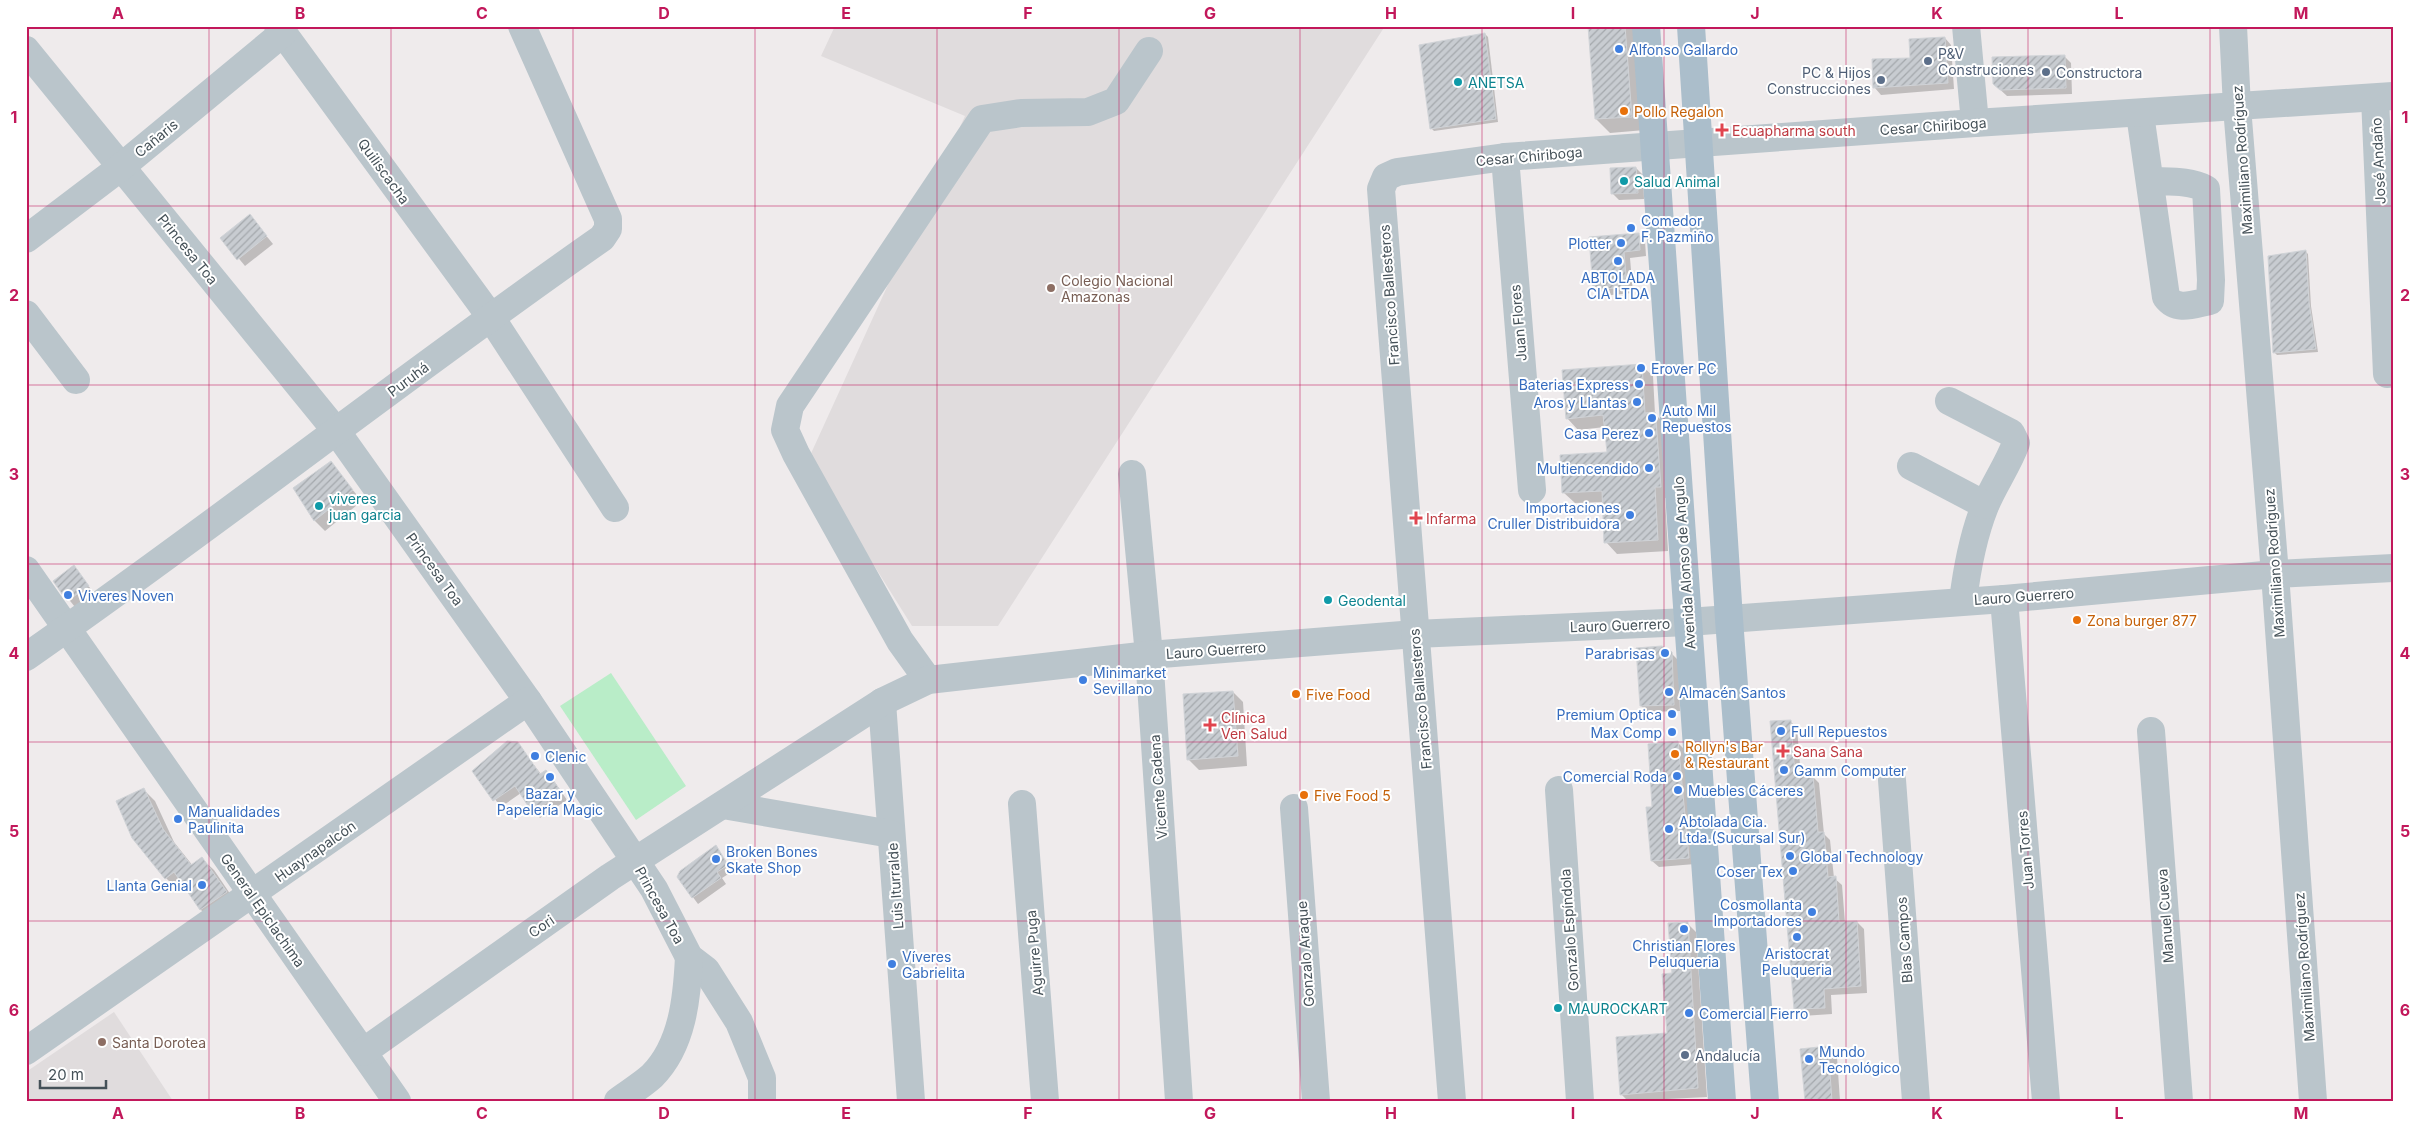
<svg xmlns="http://www.w3.org/2000/svg" width="2419" height="1127" font-family="Inter,sans-serif">
<style>
.education{fill:#e0dcdd}
.park{fill:#b9edc8}
.shadow{fill:#0003}
.building{fill:url(#building-hatch);stroke:#d0d3d7}
.lines{fill:none;stroke-linecap:round;stroke-linejoin:round}
.minor{stroke:#bac5cb;stroke-width:28}
.major{stroke:#abbecb;stroke-width:28}
.grid{fill:none;stroke:#c2185b;stroke-width:1;stroke-opacity:0.55}
.shop-dot{fill:#3f7fe0;stroke:#fff;stroke-width:2}
.service-dot{fill:#5c6f8a;stroke:#fff;stroke-width:2}
.culture-dot{fill:#0f9aa8;stroke:#fff;stroke-width:2}
.food-dot{fill:#e8710a;stroke:#fff;stroke-width:2}
.health-dot{fill:#e0444e;stroke:#fff;stroke-width:2}
.education-dot{fill:#8d6e63;stroke:#fff;stroke-width:2}
.labels{text-anchor:middle;dominant-baseline:central;stroke-width:4;stroke-linejoin:round;paint-order:stroke}
.shop-label{font-size:14px;fill:#366cbe;stroke:#fff;text-anchor:start}
.service-label{font-size:14px;fill:#4e5e75;stroke:#fff;text-anchor:start}
.culture-label{font-size:14px;fill:#0d838f;stroke:#fff;text-anchor:start}
.food-label{font-size:14px;fill:#c56008;stroke:#fff;text-anchor:start}
.street-label{font-size:14px;fill:#455158;stroke:#fff}
.health-label{font-size:14px;fill:#be3a42;stroke:#fff;text-anchor:start}
.education-label{font-size:14px;fill:#785e54;stroke:#fff;text-anchor:start}
.neatline{fill:none;stroke:#c2185b;stroke-width:2}
.grid-label{font-size:16px;text-anchor:middle;font-weight:bold;fill:#c2185b}
</style>
<defs>
<pattern id="building-hatch" width="6" height="6" patternUnits="userSpaceOnUse" patternTransform="scale(1.25)"><rect width="6" height="6" fill="#c8ccd1"/><path d="M-1 1l2-2M0 6l6-6M5 7l2-2" fill="none" stroke="#a4a8ac"/></pattern>
</defs>
<rect width="100%" height="100%" fill="#efebec"/>
<g class="education">
<polygon points="835,26 1385,26 998,626 912,626 808,460 965,116 821,56"/>
<polygon points="114,1012 173,1101 26,1101 26,1072"/>
</g>
<polygon class="park" points="611,673 686,786 636,820 560,706"/>
<g class="shadow">
<polygon points="1589,26 1637,26 1645,130 1610,133 1596,119"/>
<polygon points="1485,34 1488,37 1498,122 1434,131 1431,128"/>
<polygon points="1945,38 1951,45 1954,89 1881,95 1875,88 1874,61 1911,59"/>
<polygon points="2064,56 2071,63 2072,94 2007,96 1994,84"/>
<polygon points="1636,168 1643,175 1644,199 1619,200 1612,193"/>
<polygon points="250,216 273,244 245,266 222,238"/>
<polygon points="1638,234 1645,241 1646,256 1630,258 1633,293 1600,296 1594,289"/>
<polygon points="2305,251 2308,254 2311,306 2318,352 2277,355 2274,352"/>
<polygon points="1641,365 1653,376 1655,414 1666,425 1672,498 1665,498 1668,551 1617,554 1606,542 1604,502 1575,503 1563,492 1608,453 1605,427 1578,430 1567,418"/>
<polygon points="330,463 362,501 325,531 315,521 295,489"/>
<polygon points="74,567 94,593 75,607 54,581"/>
<polygon points="1671,653 1678,660 1680,711 1648,712 1641,706"/>
<polygon points="1233,692 1243,702 1247,766 1199,770 1188,759"/>
<polygon points="1790,721 1797,728 1801,777 1812,776 1819,783 1824,834 1830,840 1834,878 1842,885 1845,923 1857,922 1864,929 1867,993 1831,995 1832,1014 1802,1016 1795,1009"/>
<polygon points="1677,742 1684,749 1695,864 1659,867 1652,861 1654,808"/>
<polygon points="517,743 541,774 546,771 552,778 567,800 540,818 521,793 501,807 473,771"/>
<polygon points="143,789 155,801 174,842 193,866 202,859 214,870 237,904 213,921 201,910 184,884 177,889 166,878"/>
<polygon points="716,847 733,871 722,878 726,884 698,904 678,877"/>
<polygon points="1687,923 1696,932 1707,1097 1628,1101 1621,1094 1669,1034 1673,974"/>
<polygon points="1827,1048 1837,1057 1840,1101 1806,1101"/>
</g>
<g class="building">
<polygon points="1588,26 1625,26 1632,117 1595,119"/>
<polygon points="1485,33 1496,119 1430,129 1419,45"/>
<polygon points="1945,37 1948,83 1873,88 1872,59 1910,58 1909,39"/>
<polygon points="2065,55 2066,88 2000,90 1993,84 1992,57"/>
<polygon points="1636,167 1638,193 1611,194 1610,168"/>
<polygon points="250,214 267,236 237,260 220,238"/>
<polygon points="1639,233 1640,250 1624,252 1627,287 1593,290 1589,237"/>
<polygon points="2306,250 2309,302 2316,349 2273,353 2268,256"/>
<polygon points="1642,364 1645,413 1655,412 1656,420 1661,487 1655,487 1658,540 1604,543 1602,491 1562,493 1560,455 1607,452 1603,415 1566,419 1562,370"/>
<polygon points="331,461 353,490 314,521 293,488"/>
<polygon points="74,565 89,586 67,601 53,581"/>
<polygon points="1662,646 1672,652 1674,705 1640,706 1636,648"/>
<polygon points="1233,691 1238,756 1187,760 1183,694"/>
<polygon points="1791,720 1795,776 1813,775 1818,832 1824,832 1828,877 1836,876 1839,922 1857,921 1861,986 1824,989 1825,1008 1794,1009 1770,721"/>
<polygon points="507,741 518,742 540,774 546,770 562,793 532,812 515,786 493,801 472,771"/>
<polygon points="1678,741 1689,858 1651,861 1646,807 1652,807 1648,744"/>
<polygon points="144,788 163,829 191,865 202,857 227,892 200,910 174,872 165,879 132,838 116,801"/>
<polygon points="716,845 728,865 717,872 721,878 692,898 677,877 680,871"/>
<polygon points="1688,922 1698,1088 1620,1095 1616,1037 1667,1033 1662,974 1672,973 1668,923"/>
<polygon points="1828,1046 1832,1101 1805,1101 1800,1049"/>
</g>
<g class="lines">
<g class="minor">
<polyline points="278,26 490,316 615,508"/>
<polyline points="1966,26 1975,123"/>
<polyline points="2233,26 2237,107 2275,574 2313,1101"/>
<polyline points="26,50 337,432 528,701 654,889 689,957 706,970 739,1022 762,1078 762,1101"/>
<polyline points="2375,98 2387,374"/>
<path d="M2140,114L2166,297C2177,312 2194,304 2210,301L2211,280L2206,189C2189,180 2169,182 2150,181"/>
<polyline points="1505,157 1532,490"/>
<polyline points="26,239 121,167 283,33"/>
<polyline points="26,314 76,380"/>
<path d="M1949,401L2011,433L2016,443C2008,465 1994,484 1985,506C1973,536 1967,568 1963,601"/>
<polyline points="1911,466 1985,505"/>
<polyline points="1132,474 1149,655 1179,1101"/>
<polyline points="26,570 397,1101"/>
<polyline points="2004,599 2046,1101"/>
<path d="M26,657C221,521 407,374 602,238L608,229V219L522,26"/>
<polyline points="928,680 900,641 796,454 785,430 790,406 982,119 1021,113 1088,112 1116,101 1149,51"/>
<polyline points="882,702 911,1101"/>
<polyline points="2151,731 2179,1101"/>
<polyline points="1892,780 1916,1101"/>
<polyline points="1559,790 1580,1101"/>
<polyline points="1022,804 1045,1101"/>
<polyline points="723,805 891,834"/>
<polyline points="1294,808 1316,1101"/>
<polyline points="26,1051 528,701"/>
<polyline points="363,1052 610,877 882,702 928,680 1149,655 1415,634 1688,622 2004,599 2275,574 2393,568"/>
<path d="M618,1101C629,1093 642,1085 652,1076C683,1045 687,997 689,957"/>
<polyline points="1452,1101 1381,189 1386,177 1397,172 1505,157 1975,123 2393,96"/>
</g>
<g class="major">
<polyline points="1646,26 1722,1101"/>
<polyline points="1691,26 1729,619 1765,1101"/>
</g>
</g>
<path class="grid" d="M209,26V1101M391,26V1101M573,26V1101M755,26V1101M937,26V1101M1119,26V1101M1300,26V1101M1482,26V1101M1664,26V1101M1846,26V1101M2028,26V1101M2210,26V1101M26,206H2393M26,385H2393M26,564H2393M26,742H2393M26,921H2393"/>
<g class="shop-dot">
<circle cx="1619" cy="49" r="5"/>
<circle cx="1631" cy="228" r="5"/>
<circle cx="1621" cy="243" r="5"/>
<circle cx="1618" cy="261" r="5"/>
<circle cx="1641" cy="368" r="5"/>
<circle cx="1639" cy="384" r="5"/>
<circle cx="1637" cy="402" r="5"/>
<circle cx="1652" cy="418" r="5"/>
<circle cx="1649" cy="433" r="5"/>
<circle cx="1649" cy="468" r="5"/>
<circle cx="1630" cy="515" r="5"/>
<circle cx="68" cy="595" r="5"/>
<circle cx="1665" cy="653" r="5"/>
<circle cx="1083" cy="680" r="5"/>
<circle cx="1669" cy="692" r="5"/>
<circle cx="1672" cy="714" r="5"/>
<circle cx="1781" cy="731" r="5"/>
<circle cx="1672" cy="732" r="5"/>
<circle cx="535" cy="756" r="5"/>
<circle cx="1784" cy="770" r="5"/>
<circle cx="1677" cy="776" r="5"/>
<circle cx="550" cy="777" r="5"/>
<circle cx="1678" cy="790" r="5"/>
<circle cx="178" cy="819" r="5"/>
<circle cx="1669" cy="829" r="5"/>
<circle cx="1790" cy="856" r="5"/>
<circle cx="716" cy="859" r="5"/>
<circle cx="1793" cy="871" r="5"/>
<circle cx="202" cy="885" r="5"/>
<circle cx="1812" cy="912" r="5"/>
<circle cx="1684" cy="929" r="5"/>
<circle cx="1797" cy="937" r="5"/>
<circle cx="892" cy="964" r="5"/>
<circle cx="1689" cy="1013" r="5"/>
<circle cx="1809" cy="1059" r="5"/>
</g>
<g class="service-dot">
<circle cx="1928" cy="61" r="5"/>
<circle cx="2046" cy="72" r="5"/>
<circle cx="1881" cy="80" r="5"/>
<circle cx="1685" cy="1055" r="5"/>
</g>
<g class="culture-dot">
<circle cx="1458" cy="82" r="5"/>
<circle cx="1624" cy="181" r="5"/>
<circle cx="319" cy="506" r="5"/>
<circle cx="1328" cy="600" r="5"/>
<circle cx="1558" cy="1008" r="5"/>
</g>
<g class="food-dot">
<circle cx="1624" cy="111" r="5"/>
<circle cx="2077" cy="620" r="5"/>
<circle cx="1296" cy="694" r="5"/>
<circle cx="1675" cy="754" r="5"/>
<circle cx="1304" cy="795" r="5"/>
</g>
<g class="health-dot">
<path d="M1719.5 122.5h5v5h5v5h-5v5h-5v-5h-5v-5h5z"/>
<path d="M1413.5 510.5h5v5h5v5h-5v5h-5v-5h-5v-5h5z"/>
<path d="M1207.5 717.5h5v5h5v5h-5v5h-5v-5h-5v-5h5z"/>
<path d="M1780.5 743.5h5v5h5v5h-5v5h-5v-5h-5v-5h5z"/>
</g>
<g class="education-dot">
<circle cx="1051" cy="288" r="5"/>
<circle cx="102" cy="1042" r="5"/>
</g>
<g class="labels">
<g class="shop-label">
<text x="1629" y="49">Alfonso Gallardo</text>
<text x="1641" y="220">Comedor<tspan x="1641" dy="16">F. Pazmiño</tspan></text>
<text x="1611" y="243" text-anchor="end">Plotter</text>
<text x="1618" y="277" text-anchor="middle">ABTOLADA<tspan x="1618" dy="16">CIA LTDA</tspan></text>
<text x="1651" y="368">Erover PC</text>
<text x="1629" y="384" text-anchor="end">Baterias Express</text>
<text x="1627" y="402" text-anchor="end">Aros y Llantas</text>
<text x="1662" y="410">Auto Mil<tspan x="1662" dy="16">Repuestos</tspan></text>
<text x="1639" y="433" text-anchor="end">Casa Perez</text>
<text x="1639" y="468" text-anchor="end">Multiencendido</text>
<text x="1620" y="507" text-anchor="end">Importaciones<tspan x="1620" dy="16">Cruller Distribuidora</tspan></text>
<text x="78" y="595">Viveres Noven</text>
<text x="1655" y="653" text-anchor="end">Parabrisas</text>
<text x="1093" y="672">Minimarket<tspan x="1093" dy="16">Sevillano</tspan></text>
<text x="1679" y="692">Almacén Santos</text>
<text x="1662" y="714" text-anchor="end">Premium Optica</text>
<text x="1791" y="731">Full Repuestos</text>
<text x="1662" y="732" text-anchor="end">Max Comp</text>
<text x="545" y="756">Clenic</text>
<text x="1794" y="770">Gamm Computer</text>
<text x="1667" y="776" text-anchor="end">Comercial Roda</text>
<text x="1688" y="790">Muebles Cáceres</text>
<text x="550" y="793" text-anchor="middle">Bazar y<tspan x="550" dy="16">Papelería Magic</tspan></text>
<text x="188" y="811">Manualidades<tspan x="188" dy="16">Paulinita</tspan></text>
<text x="1679" y="821">Abtolada Cia.<tspan x="1679" dy="16">Ltda.(Sucursal Sur)</tspan></text>
<text x="726" y="851">Broken Bones<tspan x="726" dy="16">Skate Shop</tspan></text>
<text x="1800" y="856">Global Technology</text>
<text x="1783" y="871" text-anchor="end">Coser Tex</text>
<text x="192" y="885" text-anchor="end">Llanta Genial</text>
<text x="1802" y="904" text-anchor="end">Cosmollanta<tspan x="1802" dy="16">Importadores</tspan></text>
<text x="1684" y="945" text-anchor="middle">Christian Flores<tspan x="1684" dy="16">Peluqueria</tspan></text>
<text x="1797" y="953" text-anchor="middle">Aristocrat<tspan x="1797" dy="16">Peluqueria</tspan></text>
<text x="902" y="956">Víveres<tspan x="902" dy="16">Gabrielita</tspan></text>
<text x="1699" y="1013">Comercial Fierro</text>
<text x="1819" y="1051">Mundo<tspan x="1819" dy="16">Tecnológico</tspan></text>
</g>
<g class="service-label">
<text x="1938" y="53">P&amp;V<tspan x="1938" dy="16">Construciones</tspan></text>
<text x="1871" y="72" text-anchor="end">PC &amp; Hijos<tspan x="1871" dy="16">Construcciones</tspan></text>
<text x="2056" y="72">Constructora</text>
<text x="1695" y="1055">Andalucía</text>
</g>
<g class="culture-label">
<text x="1468" y="82">ANETSA</text>
<text x="1634" y="181">Salud Animal</text>
<text x="329" y="498">viveres<tspan x="329" dy="16">juan garcia</tspan></text>
<text x="1338" y="600">Geodental</text>
<text x="1568" y="1008">MAUROCKART</text>
</g>
<g class="food-label">
<text x="1634" y="111">Pollo Regalon</text>
<text x="2087" y="620">Zona burger 877</text>
<text x="1306" y="694">Five Food</text>
<text x="1685" y="746">Rollyn's Bar<tspan x="1685" dy="16">&amp; Restaurant</tspan></text>
<text x="1314" y="795">Five Food 5</text>
</g>
<g class="street-label">
<text transform="translate(1933 126) rotate(-4)">Cesar Chiriboga</text>
<text transform="translate(156 138) rotate(-39)">Cañaris</text>
<text transform="translate(1529 156) rotate(-5)">Cesar Chiriboga</text>
<text transform="translate(2242 160) rotate(-94)">Maximiliano Rodríguez</text>
<text transform="translate(2378 161) rotate(-93)">José Andaño</text>
<text transform="translate(384 171) rotate(54)">Quiliscacha</text>
<text transform="translate(188 249) rotate(51)">Princesa Toa</text>
<text transform="translate(1389 295) rotate(-94)">Francisco Ballesteros</text>
<text transform="translate(1518 323) rotate(-95)">Juan Flores</text>
<text transform="translate(408 379) rotate(-37)">Puruhá</text>
<text transform="translate(1684 563) rotate(-94)">Avenida Alonso de Angulo</text>
<text transform="translate(2274 563) rotate(-94)">Maximiliano Rodríguez</text>
<text transform="translate(435 569) rotate(54)">Princesa Toa</text>
<text transform="translate(2024 596) rotate(-4)">Lauro Guerrero</text>
<text transform="translate(1620 625) rotate(-2)">Lauro Guerrero</text>
<text transform="translate(1216 650) rotate(-4)">Lauro Guerrero</text>
<text transform="translate(1420 699) rotate(-95)">Francisco Ballesteros</text>
<text transform="translate(1158 787) rotate(-94)">Vicente Cadena</text>
<text transform="translate(2025 850) rotate(-95)">Juan Torres</text>
<text transform="translate(315 851) rotate(-35)">Huaynapalcón</text>
<text transform="translate(895 886) rotate(-94)">Luis Iturralde</text>
<text transform="translate(660 905) rotate(61)">Princesa Toa</text>
<text transform="translate(263 910) rotate(55)">General Epiclachima</text>
<text transform="translate(2165 916) rotate(-94)">Manuel Cueva</text>
<text transform="translate(541 926) rotate(-35)">Cori</text>
<text transform="translate(1569 930) rotate(-94)">Gonzalo Espíndola</text>
<text transform="translate(1904 940) rotate(-94)">Blas Campos</text>
<text transform="translate(1034 953) rotate(-95)">Aguirre Puga</text>
<text transform="translate(1305 954) rotate(-94)">Gonzalo Araque</text>
<text transform="translate(2304 967) rotate(-94)">Maximiliano Rodríguez</text>
</g>
<g class="health-label">
<text x="1732" y="130">Ecuapharma south</text>
<text x="1426" y="518">Infarma</text>
<text x="1221" y="717">Clínica<tspan x="1221" dy="16">Ven Salud</tspan></text>
<text x="1793" y="751">Sana Sana</text>
</g>
<g class="education-label">
<text x="1061" y="280">Colegio Nacional<tspan x="1061" dy="16">Amazonas</tspan></text>
<text x="112" y="1042">Santa Dorotea</text>
</g>
</g>
<rect width="2419" height="1127" fill="none" stroke="#ffffff" stroke-width="55"/>
<path d="M40 1080v8h66v-8" fill="none" stroke="#455158" stroke-width="2.5"/>
<text x="48" y="1080" font-size="15" fill="#455158" stroke="#ffffff" stroke-width="4" paint-order="stroke">20 m</text>
<rect x="28" y="28" width="2364" height="1072" class="neatline"/>
<g class="grid-label">
<text x="118" y="19">A</text>
<text x="300" y="19">B</text>
<text x="482" y="19">C</text>
<text x="664" y="19">D</text>
<text x="846" y="19">E</text>
<text x="1028" y="19">F</text>
<text x="1210" y="19">G</text>
<text x="1391" y="19">H</text>
<text x="1573" y="19">I</text>
<text x="1755" y="19">J</text>
<text x="1937" y="19">K</text>
<text x="2119" y="19">L</text>
<text x="2301" y="19">M</text>
<text x="14" y="123">1</text>
<text x="2405" y="123">1</text>
<text x="14" y="301">2</text>
<text x="2405" y="301">2</text>
<text x="14" y="480">3</text>
<text x="2405" y="480">3</text>
<text x="14" y="659">4</text>
<text x="2405" y="659">4</text>
<text x="14" y="837">5</text>
<text x="2405" y="837">5</text>
<text x="14" y="1016">6</text>
<text x="2405" y="1016">6</text>
<text x="118" y="1119">A</text>
<text x="300" y="1119">B</text>
<text x="482" y="1119">C</text>
<text x="664" y="1119">D</text>
<text x="846" y="1119">E</text>
<text x="1028" y="1119">F</text>
<text x="1210" y="1119">G</text>
<text x="1391" y="1119">H</text>
<text x="1573" y="1119">I</text>
<text x="1755" y="1119">J</text>
<text x="1937" y="1119">K</text>
<text x="2119" y="1119">L</text>
<text x="2301" y="1119">M</text>
</g>
</svg>
